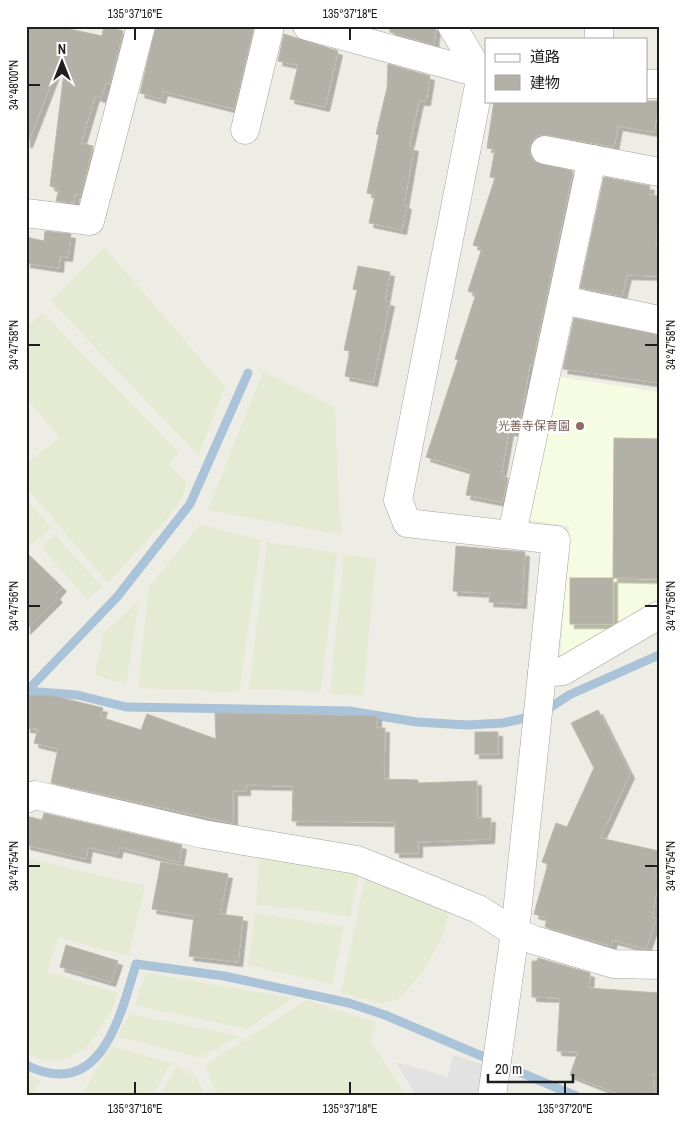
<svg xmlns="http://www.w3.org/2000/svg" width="685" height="1122" font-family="'Archivo Narrow','Noto Sans JP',sans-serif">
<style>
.education{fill:#f6fce1}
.farmland{fill:#e4ebd2}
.parking{fill:#e2e2e2}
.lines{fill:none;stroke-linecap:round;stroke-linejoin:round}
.stream{stroke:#aac3d8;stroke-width:9}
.building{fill:#b3b0a8;stroke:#beb8a9;filter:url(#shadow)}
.minor-casing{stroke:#a2a2a2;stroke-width:29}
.minor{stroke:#fff;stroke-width:28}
.ticks{fill:none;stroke:#1e1e1e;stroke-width:2}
.education-dot{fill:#8d6e63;stroke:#fff;stroke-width:2}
.labels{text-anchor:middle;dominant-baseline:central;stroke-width:4.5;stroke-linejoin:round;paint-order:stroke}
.education-label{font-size:12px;fill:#785e54;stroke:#fff;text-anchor:end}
.neatline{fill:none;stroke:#1e1e1e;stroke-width:2}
.ticks-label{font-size:12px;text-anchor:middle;fill:#1e1e1e}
</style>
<defs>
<filter id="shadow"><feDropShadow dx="4.5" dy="4.5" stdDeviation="0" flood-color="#0004"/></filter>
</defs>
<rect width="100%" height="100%" fill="#eeede5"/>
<polygon class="education" points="560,377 659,392 659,604 560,660 569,526 529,520"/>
<g class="farmland">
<polygon points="104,247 225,387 198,455 51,301"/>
<polygon points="43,313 179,453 169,464 186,481 183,497 169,516 108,583 26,487 26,464 60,437 26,398 26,327"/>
<polygon points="263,371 335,407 339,507 342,535 208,510"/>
<polygon points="26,499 51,528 26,550"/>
<polygon points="200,524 261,540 239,692 138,688 149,587"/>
<polygon points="55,535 102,587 87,599 41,547"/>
<polygon points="267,542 337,553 321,691 249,690"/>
<polygon points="344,555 376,559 363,696 330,693"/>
<polygon points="139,601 126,685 95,675 103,634"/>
<polygon points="26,858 145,886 128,956 59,937 47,972 118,993 111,1011 86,1048 64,1059 37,1059 26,1050"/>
<polygon points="259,858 324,865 359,875 350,917 310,910 256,905"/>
<polygon points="365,878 449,910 443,936 423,972 397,1000 380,1003 341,993"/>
<polygon points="255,913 344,927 332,984 248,965"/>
<polygon points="146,973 293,998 247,1029 135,1005"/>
<polygon points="307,1000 377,1023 371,1041 406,1096 218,1096 205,1065"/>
<polygon points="130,1014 239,1036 200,1058 117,1036"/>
<polygon points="111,1046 171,1063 152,1096 90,1096 84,1091"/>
<polygon points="177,1066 196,1076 206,1096 160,1096"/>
<polygon points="26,1073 41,1080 31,1096 26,1096"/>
</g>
<polygon class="parking" points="453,1055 485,1065 481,1096 416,1096 396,1062 448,1077"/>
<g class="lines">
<g class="stream">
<polyline points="26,691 77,695 126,707 349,711 417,722 467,725 503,723 525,718 551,707 569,695 659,655"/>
<polyline points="27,691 117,597 190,504 248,373"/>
<path d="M26,1065C101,1102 120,1017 136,964L224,976L349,1003L385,1015L576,1096"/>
</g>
</g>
<g class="building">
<polygon points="26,26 55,26 102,36 104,26 123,31 110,84 106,83 101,98 95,96 81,143 93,146 81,195 75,193 74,203 56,201 59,189 50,186 65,64 59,63 28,143 26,143"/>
<polygon points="156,26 254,27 234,109 163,91 161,99 140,93"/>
<polygon points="390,26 436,26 434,45 390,32"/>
<polygon points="284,34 338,51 325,107 290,99 298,65 278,61"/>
<polygon points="388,64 430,76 426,101 419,101 409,146 414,147 404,204 407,205 402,230 369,223 375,195 367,193 379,135 376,134 387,88"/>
<polygon points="494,101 659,101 654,132 618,126 614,147 547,135 539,135 534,139 530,147 530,156 535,162 573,171 532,365 530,364 518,432 509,431 501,476 508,478 502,502 466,495 471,471 426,457 458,360 455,359 476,294 468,291 482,248 473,245 495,178 490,177 495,149 487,148"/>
<polygon points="604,177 650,186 649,195 659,196 656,246 659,246 659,276 627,275 622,296 580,288"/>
<polygon points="45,231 71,234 68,257 60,256 59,268 26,263 26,237 44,241"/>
<polygon points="358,266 390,272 385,301 390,302 373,382 345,376 350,351 344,350 357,290 353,289"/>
<polygon points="574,318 659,335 659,383 563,369"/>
<polygon points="614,438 659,439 659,579 613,578"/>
<polygon points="456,546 525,552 522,604 489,602 490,593 453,591"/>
<polygon points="26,552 62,587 55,595 58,598 26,630"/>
<rect x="570" y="578" width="43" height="46"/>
<polygon points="26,695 54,696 103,708 100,717 141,730 147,714 216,739 215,713 377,716 377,728 385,728 384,779 418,780 418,783 477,781 477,818 491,818 490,839 418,842 418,853 395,853 395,822 292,821 293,786 246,785 246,791 233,791 233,823 51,783 58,749 34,743 38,729 26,728"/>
<polygon points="598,710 630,774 600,838 659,851 653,875 659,877 652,917 656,919 646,949 613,940 611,946 545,927 547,918 534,914 548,864 542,862 556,823 567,827 594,768 571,723"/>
<rect x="475" y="732" width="23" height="22"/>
<polygon points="44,813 182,845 179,862 119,847 117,854 88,847 86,859 26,845 26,816 42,820"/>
<polygon points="161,862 228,874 220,914 243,917 238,962 189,956 194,916 152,909"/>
<polygon points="66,945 118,961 111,982 60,967"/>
<polygon points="538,958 590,973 589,988 659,993 659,1074 653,1074 655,1096 624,1096 570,1075 578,1052 557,1051 560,998 532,997 532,961 537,961"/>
</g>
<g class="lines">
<g class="minor-casing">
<g id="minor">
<polyline points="307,26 486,75"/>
<polyline points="452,26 481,75 398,500 407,523 556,540 515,932 492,1096"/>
<polyline points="599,39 599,26"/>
<polyline points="646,84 659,84"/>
<polyline points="245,130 270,26"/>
<polyline points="545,150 659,172"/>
<polyline points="26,213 90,221 141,26"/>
<polyline points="562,300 659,320"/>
<polyline points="512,534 592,159"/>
<polyline points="542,673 563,671 659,615"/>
<polyline points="26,799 35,795 203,834 357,860 478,909 515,932 534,940 614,964 659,965"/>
</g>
</g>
<use href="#minor" class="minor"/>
</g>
<path class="ticks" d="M135,28V40M350,28V40M28,85H40M28,345H40M645,345H658M28,606H40M645,606H658M28,866H40M645,866H658M135,1082V1094M350,1082V1094M565,1082V1094"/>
<circle class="education-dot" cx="580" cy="426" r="5"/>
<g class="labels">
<g class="education-label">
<text x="570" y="426">光善寺保育園</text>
</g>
</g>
<rect width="685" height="1122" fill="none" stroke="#ffffff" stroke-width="55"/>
<rect x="485" y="38" width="162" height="65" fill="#ffffff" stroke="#a5a5a5"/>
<rect x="495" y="54" width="25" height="8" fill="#ffffff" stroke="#a5a5a5"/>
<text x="530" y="62" font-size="15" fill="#1e1e1e">道路</text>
<rect x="495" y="75" width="25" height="15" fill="#b3b0a8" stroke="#a5a5a5"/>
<text x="530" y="88" font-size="15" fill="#1e1e1e">建物</text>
<g transform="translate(62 62)" stroke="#ffffff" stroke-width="4" paint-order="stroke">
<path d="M0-4L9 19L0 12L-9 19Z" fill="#1e1e1e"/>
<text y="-8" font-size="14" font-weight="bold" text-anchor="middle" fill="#1e1e1e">N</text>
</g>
<path d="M488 1074v8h85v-8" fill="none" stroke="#1e1e1e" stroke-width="2.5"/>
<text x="495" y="1074" font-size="15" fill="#1e1e1e" stroke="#ffffff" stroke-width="4" paint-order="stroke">20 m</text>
<rect x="28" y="28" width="630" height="1066" class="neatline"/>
<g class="ticks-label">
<text x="135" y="18">135°37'16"E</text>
<text x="350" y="18">135°37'18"E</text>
<text transform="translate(14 85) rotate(-90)" y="4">34°48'00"N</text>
<text transform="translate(14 345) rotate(-90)" y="4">34°47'58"N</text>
<text transform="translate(671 345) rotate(-90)" y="4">34°47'58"N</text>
<text transform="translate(14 606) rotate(-90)" y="4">34°47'56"N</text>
<text transform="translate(671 606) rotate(-90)" y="4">34°47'56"N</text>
<text transform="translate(14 866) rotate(-90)" y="4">34°47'54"N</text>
<text transform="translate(671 866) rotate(-90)" y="4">34°47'54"N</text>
<text x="135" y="1113">135°37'16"E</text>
<text x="350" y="1113">135°37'18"E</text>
<text x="565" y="1113">135°37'20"E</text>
</g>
</svg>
